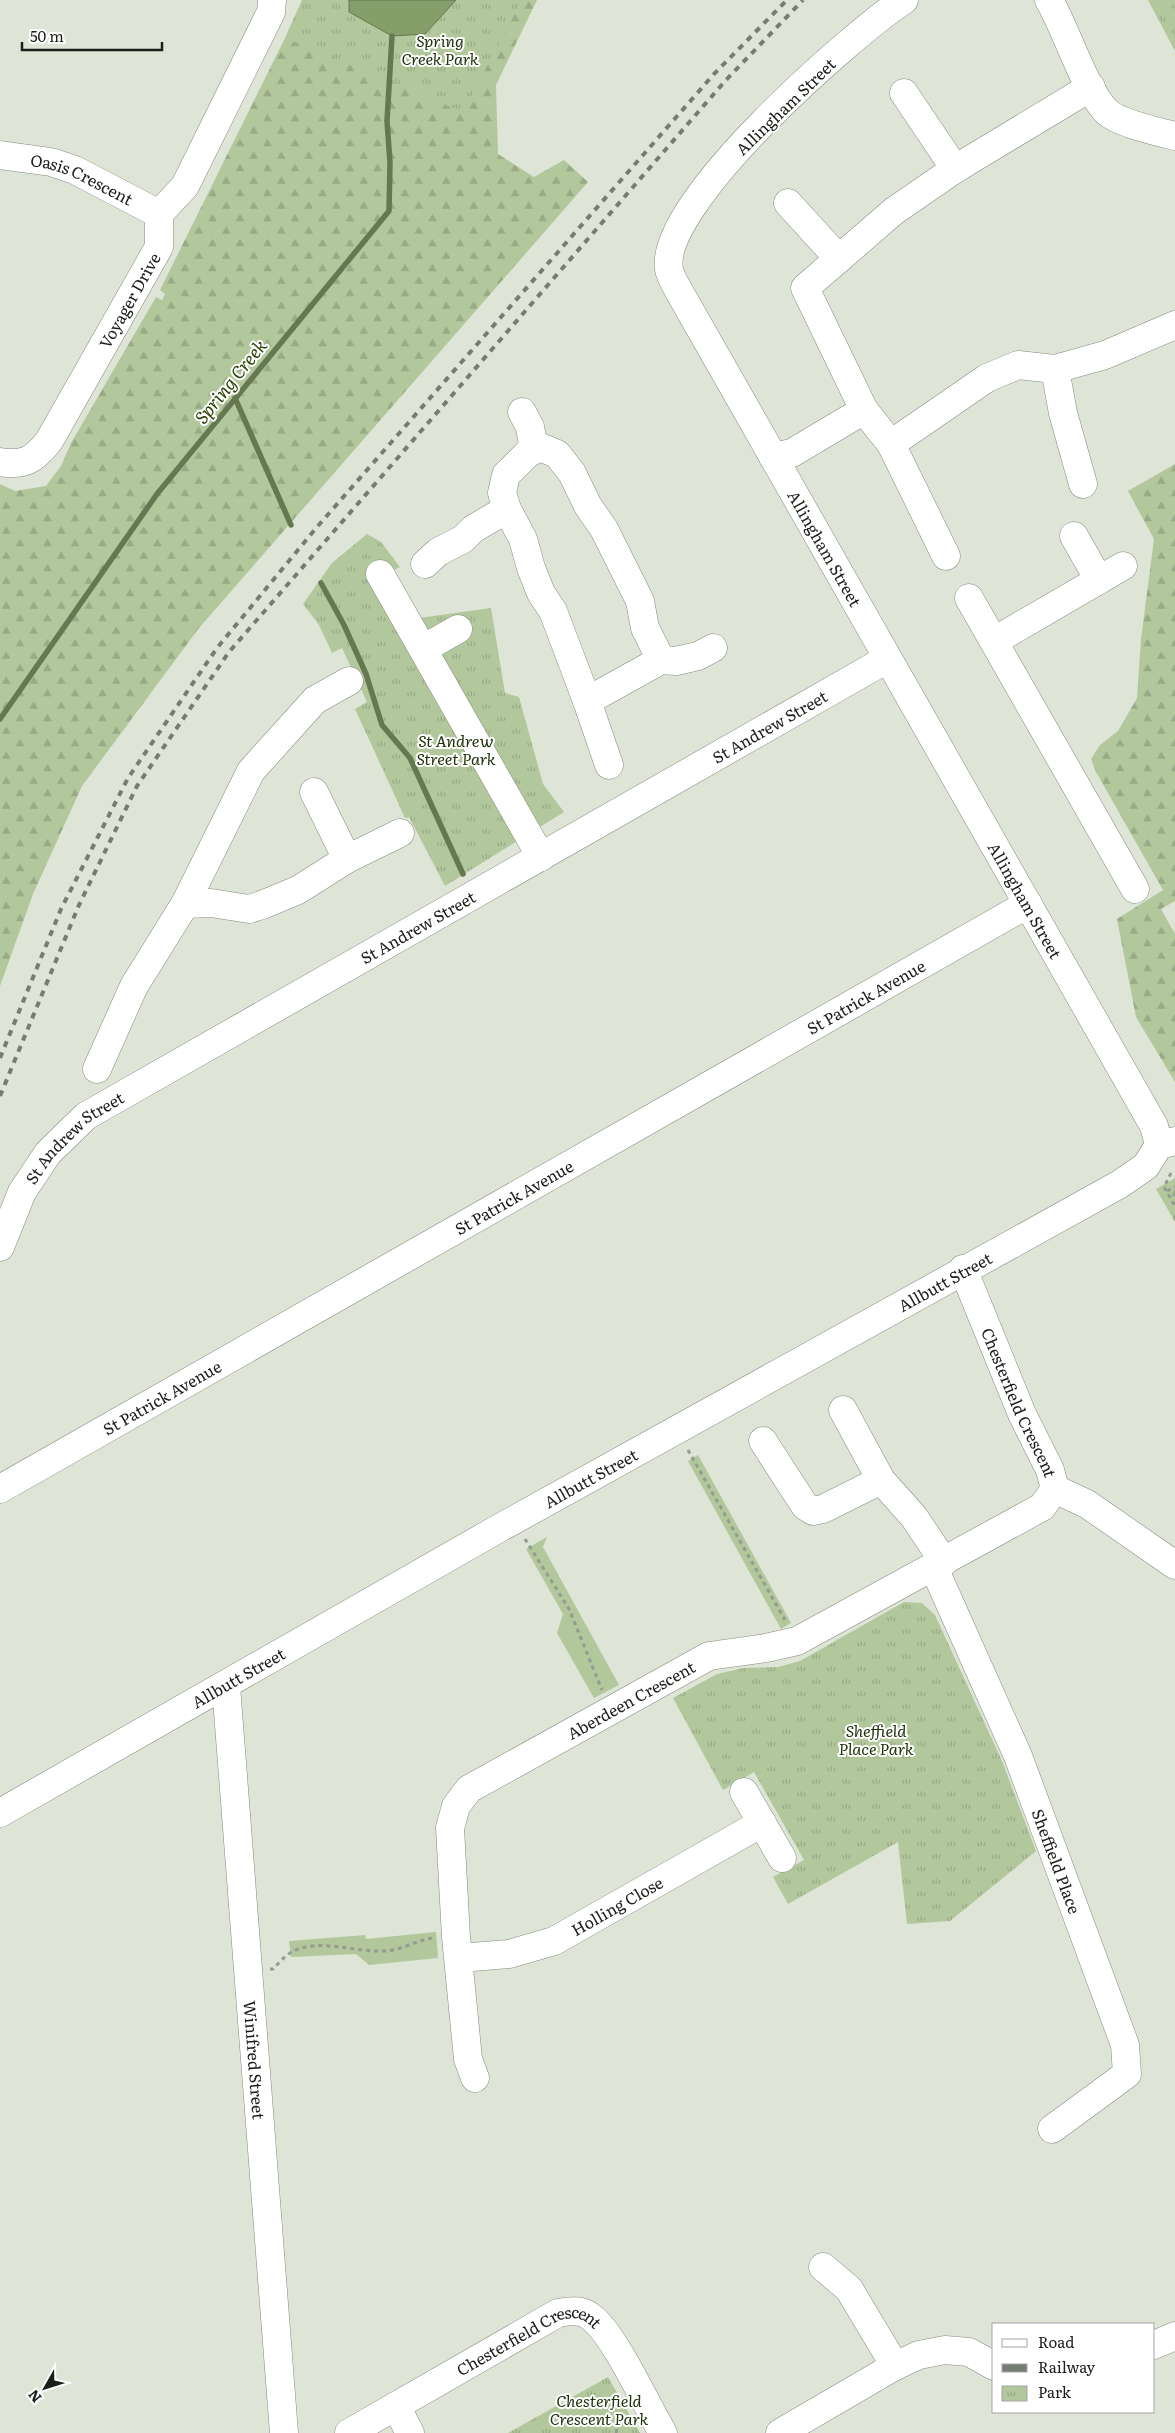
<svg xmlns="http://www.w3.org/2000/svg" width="1175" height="2433" font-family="Literata,serif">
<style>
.green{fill:#b2c79c}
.forest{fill:url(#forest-firs)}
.park{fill:url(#park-tufts)}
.water{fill:#859e6a;stroke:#657852}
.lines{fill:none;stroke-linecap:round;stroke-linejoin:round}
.stream{stroke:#657852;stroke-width:5.5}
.minor-casing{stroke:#858b7f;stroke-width:29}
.path{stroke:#959b90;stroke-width:3;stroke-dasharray:4 4;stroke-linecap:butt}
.minor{stroke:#fff;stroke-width:28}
.rail{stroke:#777c73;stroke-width:4;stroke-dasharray:6 6;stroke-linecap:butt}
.labels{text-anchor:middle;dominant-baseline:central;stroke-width:4;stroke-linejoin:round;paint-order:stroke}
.park-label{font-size:16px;font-style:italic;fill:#21320a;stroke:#fff}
.street-label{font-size:16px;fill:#1b1e19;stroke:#fff}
.water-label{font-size:18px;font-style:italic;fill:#2b4206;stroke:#fff}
</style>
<defs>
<pattern id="forest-firs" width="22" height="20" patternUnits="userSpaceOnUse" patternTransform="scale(1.25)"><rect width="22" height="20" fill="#b2c79c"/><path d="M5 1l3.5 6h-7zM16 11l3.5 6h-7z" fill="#98aa86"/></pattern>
<pattern id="park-tufts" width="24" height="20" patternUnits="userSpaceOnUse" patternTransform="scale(1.25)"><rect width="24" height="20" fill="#b2c79c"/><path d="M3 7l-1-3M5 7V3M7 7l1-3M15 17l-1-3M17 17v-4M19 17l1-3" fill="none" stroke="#98aa86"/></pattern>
</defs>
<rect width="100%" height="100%" fill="#dee5d7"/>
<g class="green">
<polygon points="698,1455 791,1623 781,1629 688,1461"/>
<polygon points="547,1537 543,1547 619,1685 594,1698 557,1633 563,1614 526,1549"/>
<polygon points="436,1932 438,1958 369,1965 356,1954 291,1957 289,1941 365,1935 366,1939"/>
</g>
<g class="forest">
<polygon points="470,0 537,0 496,85 498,154 534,177 564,160 588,182 199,628 82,786 33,894 0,986 0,484 15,491 46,486 61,466 71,443 156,297 162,300 165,294 160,290 285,38 313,25"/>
<polygon points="1175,464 1175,901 1161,909 1175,934 1175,1082 1136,1017 1117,919 1163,890 1096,772 1091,759 1100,745 1118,731 1137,698 1141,639 1154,539 1128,491"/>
<polygon points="1175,1178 1175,1222 1156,1189"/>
</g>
<g class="park">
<polygon points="302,0 522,0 463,112 285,38"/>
<polygon points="1148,0 1175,0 1175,51"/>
<polygon points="367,534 381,542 400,567 388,573 412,619 491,608 505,693 519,697 543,784 564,812 445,886 409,817 405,818 355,709 367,702 342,648 332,653 319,625 303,604 332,563"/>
<polygon points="904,1602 922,1603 935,1615 1002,1761 1036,1851 950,1921 907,1924 898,1842 788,1904 773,1877 804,1860 754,1772 723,1790 673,1698 717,1674 743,1668 778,1667 800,1661"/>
<polygon points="608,2377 640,2433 508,2433"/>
</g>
<polygon class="water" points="349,0 456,0 425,34 392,36 349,12"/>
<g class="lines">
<g class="stream">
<polyline points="235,398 291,525"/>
<polyline points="321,583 344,625 366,674 382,725 410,758 463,874"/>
<polyline points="0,719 157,494 389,211 390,163 387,121 392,36"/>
</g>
<g class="minor-casing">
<g id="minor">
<path id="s1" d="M904,0C851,35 658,204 669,269C670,276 676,286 680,293L1154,1126L1159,1145"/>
<path d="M1049,0C1067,31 1083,86 1106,111C1118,123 1158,132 1175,136"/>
<polyline points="904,93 955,169"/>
<path id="s2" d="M0,155L51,162L75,170L159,214"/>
<polyline points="788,203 839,259"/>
<polyline points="1055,369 1063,413 1083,484"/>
<polyline points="522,412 530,427 534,450"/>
<polyline points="891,444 987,378 1018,365 1055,369 1105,355 1175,325"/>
<polyline points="773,457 792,453 864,410"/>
<path id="s3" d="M0,462C24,466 34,460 49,441L159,247V214L185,186L271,12L272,0"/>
<polyline points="1074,536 1099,580"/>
<polyline points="946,556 891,444 864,410 805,288 894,211 955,169 1091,87"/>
<polyline points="425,564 438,552 463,539 473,529 507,509"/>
<polyline points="380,574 541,857"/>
<polyline points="969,598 1135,889"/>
<polyline points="994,641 1123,566"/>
<polyline points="423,649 458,629"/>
<polyline points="587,701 553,611 541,593 531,568 523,539 507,509 502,493 506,475 527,454 540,447 557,454 572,473 588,506 604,529 640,601 645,628 661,660"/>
<polyline points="609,765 587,701 661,660 676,661 698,656 713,648"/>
<polyline points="314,792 347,859"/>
<polyline points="185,904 211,903 249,909 262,905 298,890 347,859 400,833"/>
<polyline points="97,1069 134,986 185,904 251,771 315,700 349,681"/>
<path id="s4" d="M0,1247L22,1192L48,1153L86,1116L887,659"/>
<path id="s5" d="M963,1269L1022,1414L1050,1470L1055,1489L1087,1504L1175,1565"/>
<polyline points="843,1410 881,1480"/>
<polyline points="763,1441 805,1506 813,1511 823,1509 881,1480 914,1517 944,1562"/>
<path id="s6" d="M0,1489L1028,904"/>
<path id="s7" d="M934,1568L1018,1756L1125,2045L1127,2074L1052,2129"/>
<path id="s8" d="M226,1686L284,2433"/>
<polyline points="744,1792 782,1858"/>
<path id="s9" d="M0,1813L496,1530L1120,1184L1146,1166L1159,1145L1175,1141"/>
<path id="s10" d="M459,1958L509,1954L554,1941L762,1823"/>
<path id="s11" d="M475,2078L468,2059L456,1937L450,1828L456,1806L469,1789L709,1656L766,1648L797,1641L1042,1507L1055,1489"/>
<polyline points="823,2267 849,2289 895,2366"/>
<polyline points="1154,2345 1175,2336"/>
<polyline points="396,2406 410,2433"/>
<path id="s12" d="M349,2433L558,2313C570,2311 581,2309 591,2317C615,2335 646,2405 663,2433"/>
<polyline points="780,2433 895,2366 919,2355 945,2350 969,2352 994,2366"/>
</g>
</g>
<g class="path">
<polyline points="1171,1173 1164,1187 1175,1206"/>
<polyline points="1167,1191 1175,1187"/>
<polyline points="688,1450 785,1620"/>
<polyline points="525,1539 569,1609 602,1690"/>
<path d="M270,1969H273C278,1964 284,1957 290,1953C319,1935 361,1956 393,1950C407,1947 418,1940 433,1938"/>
<polyline points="616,2433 618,2424 631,2418"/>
</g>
<use href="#minor" class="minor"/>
<g class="rail">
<polyline points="0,1058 61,909 128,778 217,648 317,527 714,74 787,0"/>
<polyline points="0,1096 79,905 137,786 229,652 726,80 803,0"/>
</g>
</g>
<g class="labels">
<g class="park-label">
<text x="440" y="40">Spring<tspan x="440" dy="18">Creek Park</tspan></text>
<text x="456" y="740">St Andrew<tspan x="456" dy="18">Street Park</tspan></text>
<text x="876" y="1730">Sheffield<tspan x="876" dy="18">Place Park</tspan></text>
<text x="599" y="2400">Chesterfield<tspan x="599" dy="18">Crescent Park</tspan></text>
</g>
<g class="street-label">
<text transform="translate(785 106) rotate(-44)">Allingham Street</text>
<text stroke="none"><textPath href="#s2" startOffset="86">Oasis Crescent</textPath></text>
<text stroke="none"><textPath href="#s3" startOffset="219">Voyager Drive</textPath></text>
<text stroke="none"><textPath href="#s1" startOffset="685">Allingham Street</textPath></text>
<text stroke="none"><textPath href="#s4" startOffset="946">St Andrew Street</textPath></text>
<text stroke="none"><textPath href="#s1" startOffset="1090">Allingham Street</textPath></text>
<text stroke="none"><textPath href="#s4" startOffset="541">St Andrew Street</textPath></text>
<text stroke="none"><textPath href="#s6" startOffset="996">St Patrick Avenue</textPath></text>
<text stroke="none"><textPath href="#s4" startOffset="136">St Andrew Street</textPath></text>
<text stroke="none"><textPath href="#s6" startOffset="591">St Patrick Avenue</textPath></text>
<text stroke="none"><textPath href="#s9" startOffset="1084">Allbutt Street</textPath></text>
<text stroke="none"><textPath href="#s6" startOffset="186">St Patrick Avenue</textPath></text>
<text stroke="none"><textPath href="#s5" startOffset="145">Chesterfield Crescent</textPath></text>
<text stroke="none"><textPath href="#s9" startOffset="679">Allbutt Street</textPath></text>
<text stroke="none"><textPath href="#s9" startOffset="274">Allbutt Street</textPath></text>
<text stroke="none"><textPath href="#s11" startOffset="481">Aberdeen Crescent</textPath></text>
<text stroke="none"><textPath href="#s7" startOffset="318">Sheffield Place</textPath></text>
<text stroke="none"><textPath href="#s10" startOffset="169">Holling Close</textPath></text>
<text stroke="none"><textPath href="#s8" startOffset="375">Winifred Street</textPath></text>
<text stroke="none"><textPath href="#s12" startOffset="206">Chesterfield Crescent</textPath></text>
</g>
<g class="water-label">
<text transform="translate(230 381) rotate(-51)">Spring Creek</text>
</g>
</g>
<rect x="992" y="2323" width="162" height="90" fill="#ffffff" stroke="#a4a5a3"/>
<rect x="1002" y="2339" width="25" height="8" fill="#ffffff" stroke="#a4a5a3"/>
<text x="1038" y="2348" font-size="15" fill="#1b1e19">Road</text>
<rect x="1002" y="2364" width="25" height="8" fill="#777c73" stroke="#a4a5a3"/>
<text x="1038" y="2373" font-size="15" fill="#1b1e19">Railway</text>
<rect x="1002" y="2386" width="25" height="15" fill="url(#park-tufts)" stroke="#a4a5a3"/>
<text x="1038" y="2398" font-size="15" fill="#1b1e19">Park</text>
<g transform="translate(45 2388) rotate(231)" stroke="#ffffff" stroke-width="4" paint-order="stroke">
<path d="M0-4L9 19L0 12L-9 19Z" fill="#1b1e19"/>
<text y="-8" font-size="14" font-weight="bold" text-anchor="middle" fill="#1b1e19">N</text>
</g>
<path d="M22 42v8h140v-8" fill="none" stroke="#1b1e19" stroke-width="2.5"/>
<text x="30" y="42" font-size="15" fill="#1b1e19" stroke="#ffffff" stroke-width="4" paint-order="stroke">50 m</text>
</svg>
